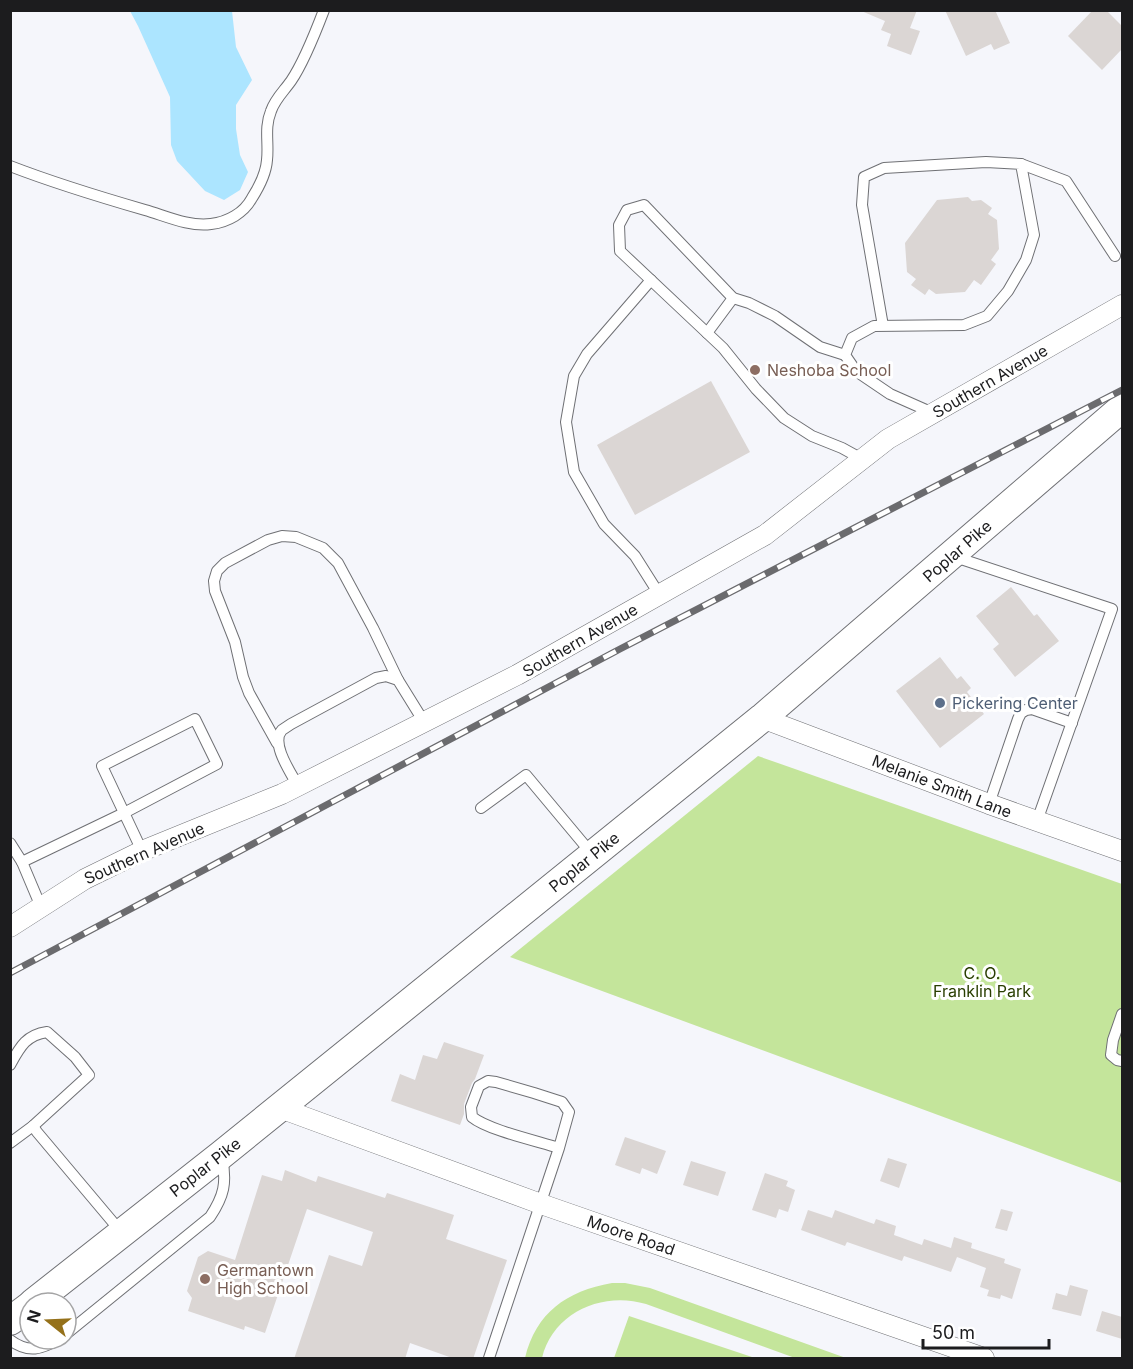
<svg xmlns="http://www.w3.org/2000/svg" width="1133" height="1369" font-family="Inter,sans-serif">
<style>
.green{fill:#c4e59b}
.water{fill:#ace5ff}
.building{fill:#dbd6d4}
.lines{fill:none;stroke-linecap:round;stroke-linejoin:round}
.service-casing{stroke:#6f7074;stroke-width:12}
.minor-casing{stroke:#6f7074;stroke-width:21}
.secondary-casing{stroke:#6f7074;stroke-width:30}
.service{stroke:#fff;stroke-width:10}
.minor{stroke:#fff;stroke-width:20}
.secondary{stroke:#fff;stroke-width:28}
.rail-casing{stroke:#6b6b6e;stroke-width:7}
.rail{stroke:#fff;stroke-width:4.5;stroke-dasharray:14;stroke-linecap:butt}
.education-dot{fill:#8d6e63;stroke:#fff;stroke-width:2}
.service-dot{fill:#5c6f8a;stroke:#fff;stroke-width:2}
.labels{text-anchor:middle;dominant-baseline:central;stroke-width:6;stroke-linejoin:round;paint-order:stroke}
.education-label{font-size:16px;fill:#785e54;stroke:#fff;text-anchor:start}
.street-label{font-size:16px;fill:#1c1c1e;stroke:#fff}
.service-label{font-size:16px;fill:#4e5e75;stroke:#fff;text-anchor:start}
.park-label{font-size:16px;fill:#293e01;stroke:#fff}
</style>
<rect width="100%" height="100%" fill="#f5f6fb"/>
<g class="green">
<polygon points="758,756 1122,884 1122,1183 510,957"/>
<path d="M612,1283H625L650,1288L846,1358H795L646,1304C603,1291 553,1312 542,1358H525C536,1313 566,1291 612,1283Z"/>
<polygon points="629,1316 755,1358 614,1358"/>
</g>
<polygon class="water" points="130,11 232,11 236,47 252,80 236,105 236,129 240,155 248,172 240,190 224,200 205,191 177,161 171,145 170,97 138,26"/>
<g class="building">
<polygon points="859,10 917,10 910,28 920,31 911,55 887,46 891,34 881,30 885,21"/>
<polygon points="945,10 995,10 1010,43 994,50 991,44 966,56"/>
<polygon points="1093,10 1106,10 1122,26 1122,49 1102,70 1068,36"/>
<polygon points="968,197 972,201 981,200 992,208 988,214 997,220 999,249 991,260 996,264 981,285 974,280 965,292 936,294 929,289 925,295 911,285 916,279 907,272 905,243 937,200"/>
<polygon points="711,381 750,452 635,515 597,445"/>
<polygon points="1011,587 1034,616 1037,614 1059,641 1015,677 993,649 999,644 976,616"/>
<polygon points="940,657 957,679 961,676 971,688 967,692 984,714 940,748 896,691"/>
<polygon points="444,1042 484,1055 475,1079 472,1083 464,1104 464,1114 460,1125 391,1101 400,1074 415,1080 423,1055 437,1059"/>
<polygon points="625,1137 666,1151 657,1174 642,1168 640,1174 615,1165"/>
<polygon points="888,1158 907,1164 899,1188 880,1181"/>
<polygon points="691,1161 726,1172 718,1196 683,1185"/>
<polygon points="285,1170 316,1182 318,1176 385,1198 387,1193 454,1215 446,1239 507,1260 473,1359 455,1359 410,1343 405,1359 294,1359 329,1255 362,1266 373,1232 307,1209 265,1333 245,1326 244,1330 188,1311 192,1298 187,1291 198,1257 208,1251 235,1260 262,1175 282,1181"/>
<polygon points="765,1173 788,1181 786,1186 795,1190 788,1212 779,1209 776,1218 752,1210"/>
<polygon points="1001,1209 1013,1212 1007,1231 995,1228"/>
<polygon points="808,1210 832,1218 835,1210 874,1224 876,1219 896,1226 894,1235 922,1245 924,1239 951,1248 954,1237 972,1243 971,1248 1005,1259 1004,1263 1021,1269 1012,1299 1001,1295 1000,1299 987,1296 989,1290 980,1287 986,1268 957,1257 951,1272 904,1256 902,1261 847,1242 845,1246 801,1230"/>
<polygon points="1070,1285 1088,1290 1081,1316 1052,1309 1056,1293 1067,1296"/>
<polygon points="1102,1311 1122,1317 1122,1339 1096,1331"/>
</g>
<g class="lines">
<g class="service-casing">
<g id="service">
<polyline points="1021,164 1066,181 1115,256"/>
<path d="M10,166C54,183 100,197 145,210C166,216 189,227 211,224C228,222 244,213 252,198C259,187 266,174 267,160C269,143 264,128 271,111C275,99 284,91 291,81C304,62 316,31 324,10"/>
<polyline points="651,280 587,354 574,376 566,422 574,472 604,524 635,556 659,594"/>
<polyline points="883,326 862,205 864,177 884,168 986,162 1021,164 1034,235 1026,260 1008,291 987,316 964,325 874,326 852,338 845,355 856,371 890,394 933,413"/>
<polyline points="707,333 733,298"/>
<polyline points="845,355 820,347 775,316 749,303 733,298 644,205 627,210 619,225 620,251 723,348 756,389 784,418 812,436 842,448 862,459"/>
<polyline points="955,557 1112,609 1037,821"/>
<polyline points="277,743 249,693 243,677 235,642 215,591 214,581 217,571 225,563 268,540 282,536 296,537 323,548 338,563 373,628 398,680"/>
<path d="M298,786C291,773 270,743 282,730C285,728 288,726 291,724L376,678L386,676L398,680L424,722"/>
<polyline points="989,804 1018,719 1021,713 1026,710 1032,709 1072,723"/>
<polyline points="481,808 526,775 592,854"/>
<polyline points="10,843 22,862"/>
<polyline points="41,907 22,862 124,813 217,764 195,719 102,766 142,851"/>
<polyline points="1122,1014 1113,1040 1111,1055 1117,1060 1122,1061"/>
<path d="M10,1065C20,1047 26,1035 47,1032L75,1057L89,1075L33,1126L10,1143"/>
<polyline points="33,1126 37,1132 122,1233"/>
<path d="M66,1334L210,1217C224,1196 227,1183 222,1158"/>
<path d="M10,1340C29,1354 41,1349 60,1339"/>
<path d="M489,1358L559,1148L569,1112L562,1102L534,1093L496,1082L488,1081L479,1086L471,1107L472,1117C488,1130 537,1141 559,1148"/>
</g>
</g>
<g class="minor-casing">
<g id="minor">
<polyline points="762,718 989,804 1122,851"/>
<polyline points="10,927 85,879 142,851 282,794 517,675 765,535 888,439 1122,305"/>
<polyline points="280,1108 541,1204 984,1358"/>
</g>
</g>
<g class="secondary-casing">
<g id="secondary">
<polyline points="33,1303 221,1155 762,718 1122,408"/>
<polyline points="10,1321 30,1306"/>
</g>
</g>
<use href="#service" class="service"/>
<use href="#minor" class="minor"/>
<use href="#secondary" class="secondary"/>
<g class="rail-casing">
<polyline id="rail" points="10,973 620,649 1122,390"/>
</g>
<use href="#rail" class="rail"/>
</g>
<g class="education-dot">
<circle cx="755" cy="370" r="6"/>
<circle cx="205" cy="1279" r="6"/>
</g>
<circle class="service-dot" cx="940" cy="703" r="6"/>
<g class="labels">
<g class="education-label">
<text x="767" y="370">Neshoba School</text>
<text x="217" y="1270">Germantown<tspan x="217" dy="18">High School</tspan></text>
</g>
<g class="street-label">
<text transform="translate(990 381) rotate(-30)">Southern Avenue</text>
<text transform="translate(957 551) rotate(-41)">Poplar Pike</text>
<text transform="translate(580 640) rotate(-30)">Southern Avenue</text>
<text transform="translate(942 786) rotate(21)">Melanie Smith Lane</text>
<text transform="translate(144 853) rotate(-24)">Southern Avenue</text>
<text transform="translate(584 862) rotate(-39)">Poplar Pike</text>
<text transform="translate(205 1167) rotate(-38)">Poplar Pike</text>
<text transform="translate(631 1235) rotate(19)">Moore Road</text>
</g>
<g class="service-label">
<text x="952" y="703">Pickering Center</text>
</g>
<g class="park-label">
<text x="982" y="973">C. O.<tspan x="982" dy="18">Franklin Park</tspan></text>
</g>
</g>
<rect width="1133" height="1369" fill="none" stroke="#1c1c1e" stroke-width="24"/>
<g transform="translate(48 1321) rotate(288)"><circle r="28" fill="#ffffff" stroke="#a4a4a5" stroke-width="1.5"/>
<path d="M0-4.5L10 22L0 15L-10 22Z" fill="#95711a"/>
<text y="-9" font-size="16" font-weight="bold" text-anchor="middle" fill="#1c1c1e">N</text>
</g>
<path d="M923 1339v9h126v-9" fill="none" stroke="#1c1c1e" stroke-width="3"/>
<text x="932" y="1339" font-size="18" fill="#1c1c1e" stroke="#ffffff" stroke-width="4.5" paint-order="stroke">50 m</text>
</svg>
